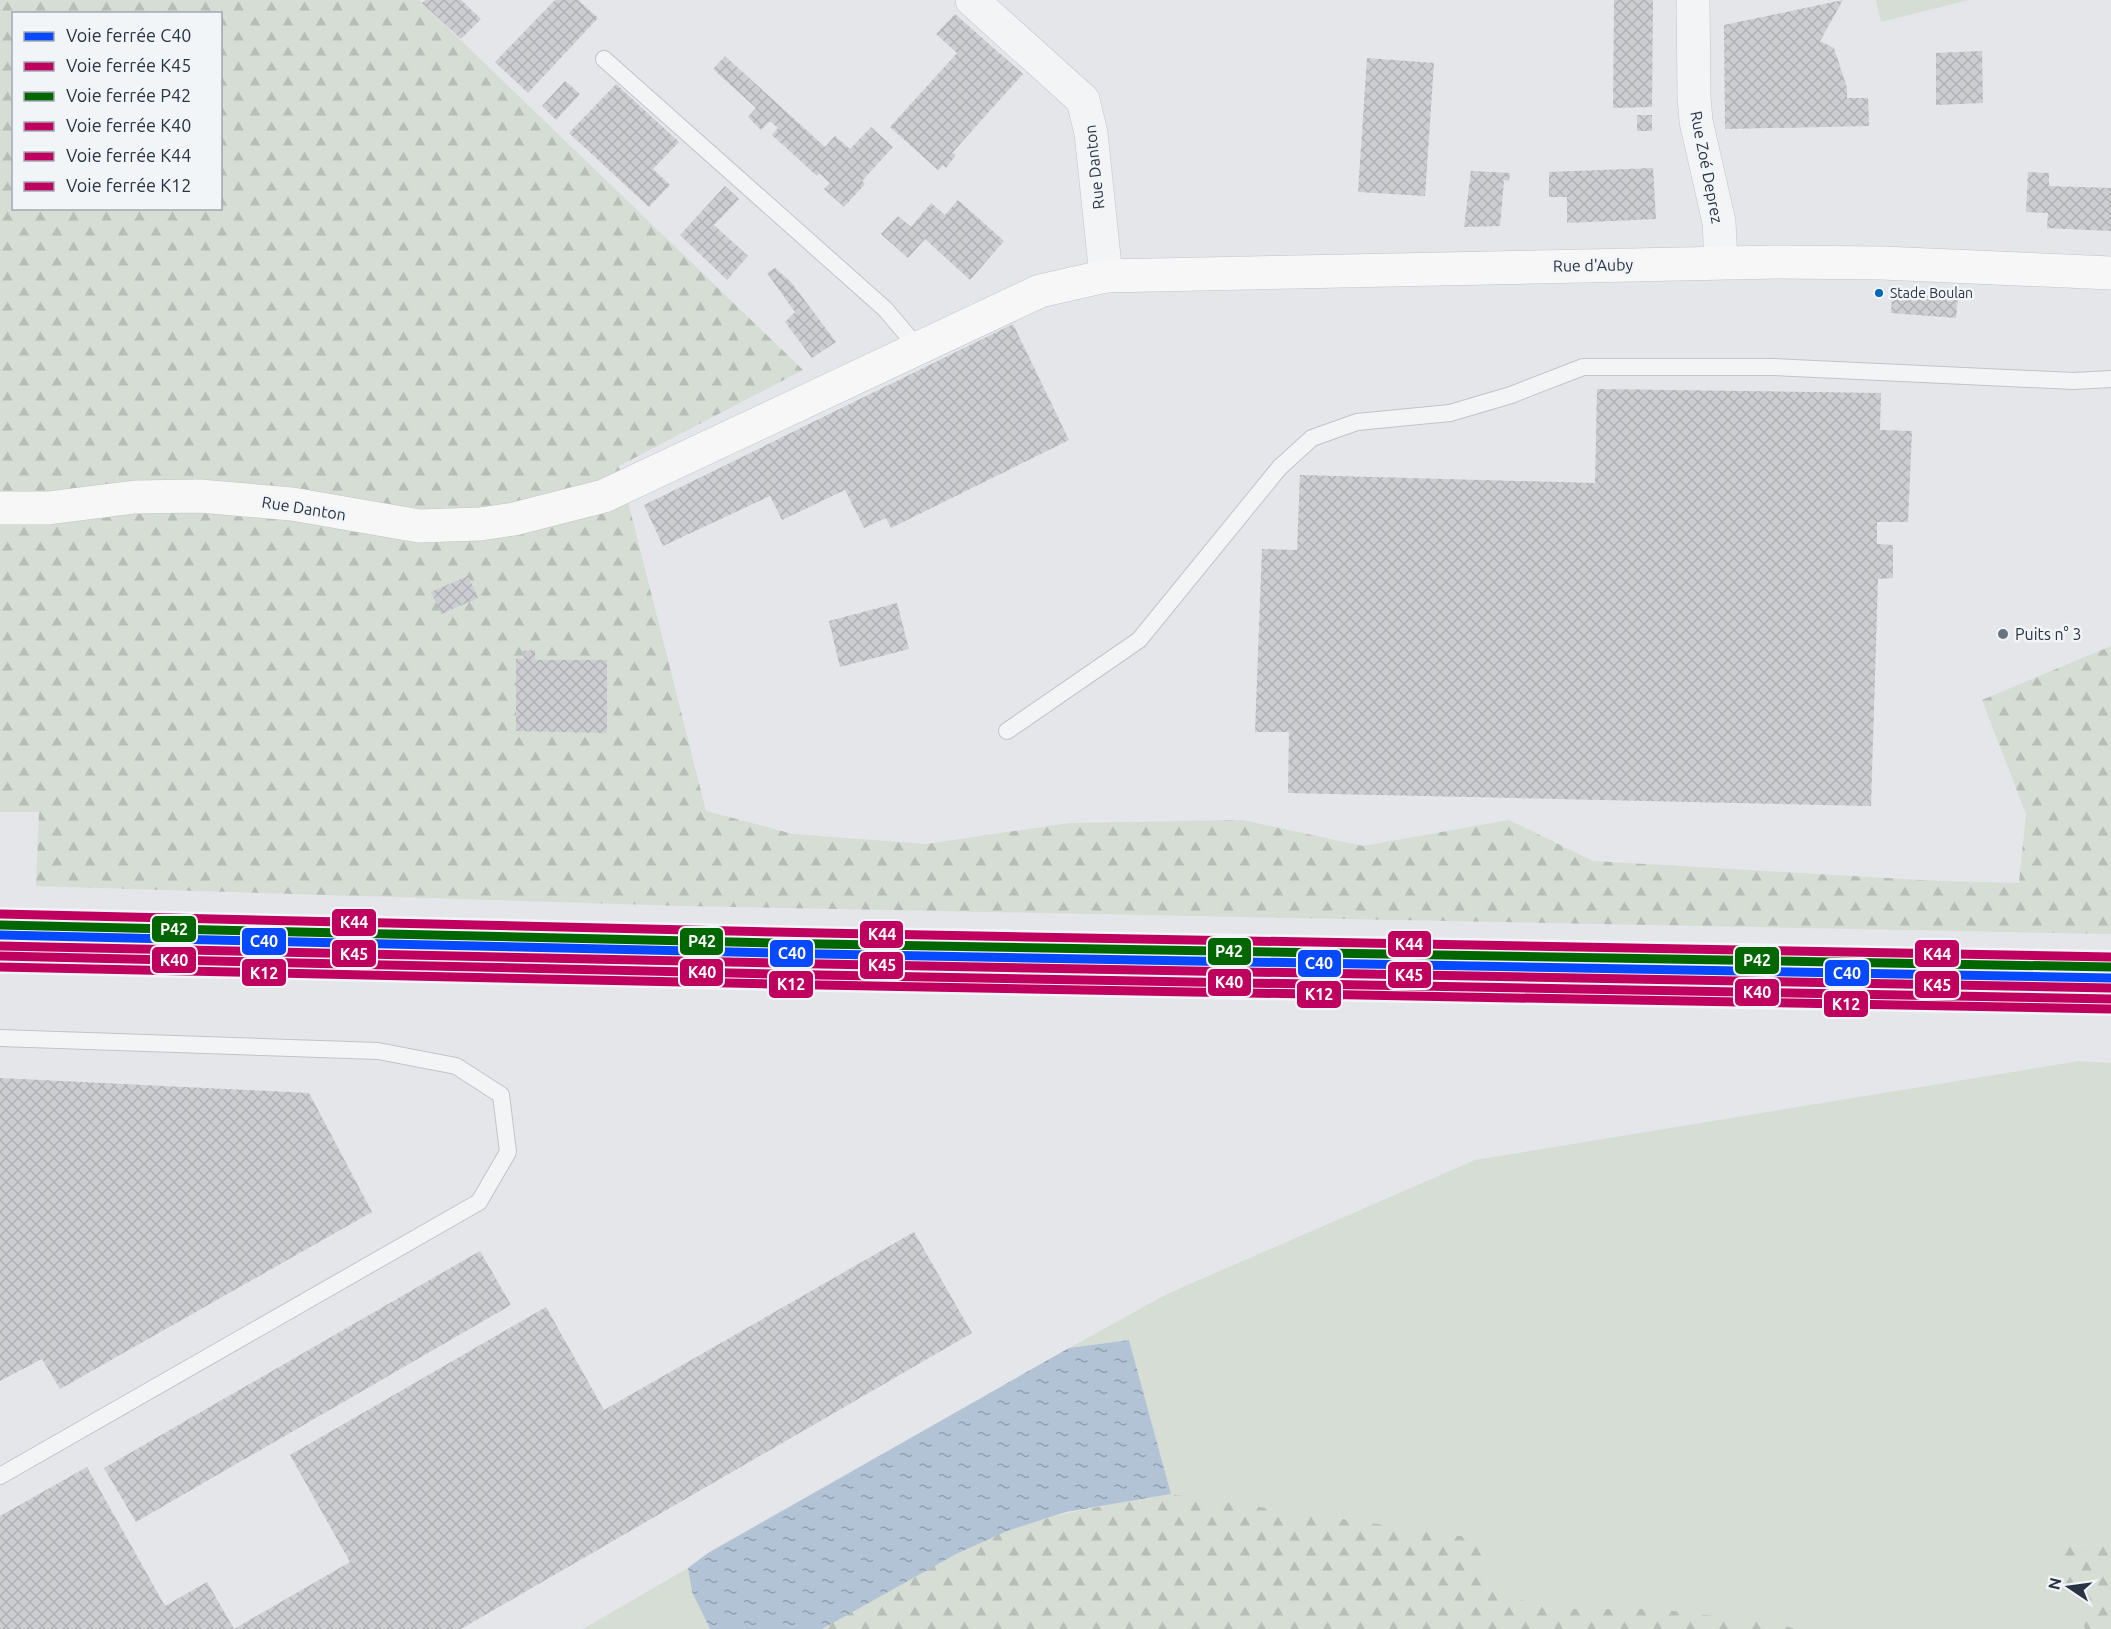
<svg xmlns="http://www.w3.org/2000/svg" width="2111" height="1629" font-family="Ubuntu,sans-serif">
<style>
.green{fill:#d5ddd4}
.forest{fill:url(#forest-firs);fill-rule:evenodd}
.water{fill:url(#water-ripples)}
.building{fill:url(#building-cross-hatch)}
.lines{fill:none;stroke-linecap:round;stroke-linejoin:round}
.lane-casing{stroke:#c2c4c7;stroke-width:18}
.street-casing{stroke:#c2c4c7;stroke-width:34}
.secondary-casing{stroke:#c2c4c7;stroke-width:34}
.lane{stroke:#f3f4f6;stroke-width:16}
.street{stroke:#f3f4f6;stroke-width:33}
.secondary{stroke:#f7f7f7;stroke-width:33}
.rail-1-casing{stroke:#f2f5f8;stroke-width:14}
.rail-2-casing{stroke:#f2f5f8;stroke-width:14}
.rail-3-casing{stroke:#f2f5f8;stroke-width:14}
.rail-4-casing{stroke:#f2f5f8;stroke-width:14}
.rail-5-casing{stroke:#f2f5f8;stroke-width:14}
.rail-6-casing{stroke:#f2f5f8;stroke-width:14}
.rail-1{stroke:#0749ff;stroke-width:9}
.rail-2{stroke:#bf005f;stroke-width:9}
.rail-3{stroke:#060;stroke-width:9}
.rail-4{stroke:#bf005f;stroke-width:9}
.rail-5{stroke:#bf005f;stroke-width:9}
.rail-6{stroke:#bf005f;stroke-width:9}
.bus-dot{fill:#0065bd;stroke:#f2f5f8;stroke-width:2}
.poi-dot{fill:#6a727e;stroke:#f2f5f8;stroke-width:2}
.labels{text-anchor:middle;dominant-baseline:central;stroke-width:5;stroke-linejoin:round;paint-order:stroke}
.bus-label{font-size:14px;fill:#293344;stroke:#f2f5f8;text-anchor:start}
.street-label{font-size:16px;fill:#293344;stroke:#f2f5f8}
.poi-label{font-size:16px;fill:#293344;stroke:#f2f5f8;text-anchor:start}
.line-badge{stroke:#f2f5f8;stroke-width:2}
.badge-label{font-size:16px;text-anchor:middle;font-weight:bold;fill:#fff}
</style>
<defs>
<pattern id="forest-firs" width="22" height="20" patternUnits="userSpaceOnUse" patternTransform="scale(1.5)"><rect width="22" height="20" fill="#d5ddd4"/><path d="M5 1l3.5 6h-7zM16 11l3.5 6h-7z" fill="#b7beb7"/></pattern>
<pattern id="water-ripples" width="26" height="14" patternUnits="userSpaceOnUse" patternTransform="scale(1.5)"><rect width="26" height="14" fill="#b2c3d5"/><path d="M2 4q2-2 4 0t4 0M15 11q2-2 4 0t4 0" fill="none" stroke="#919fae"/></pattern>
<pattern id="building-cross-hatch" width="8" height="8" patternUnits="userSpaceOnUse" patternTransform="scale(1.5)"><rect width="8" height="8" fill="#ccced2"/><path d="M0 0l8 8M0 8l8-8" fill="none" stroke="#afb1b6"/></pattern>
</defs>
<rect width="100%" height="100%" fill="#e4e6e9"/>
<g class="green">
<polygon points="1876,0 1968,0 1881,22"/>
<polygon points="2079,1061 2111,1063 2111,1545 2050,1546 2085,1629 1797,1629 1773,1623 1657,1609 1548,1609 1488,1588 1481,1539 1171,1494 1129,1340 1069,1348 1167,1294 1475,1160"/>
<polygon points="688,1568 692,1592 710,1629 583,1629"/>
</g>
<g class="forest">
<path d="M0,0H419L803,370L619,466L706,811L793,834L926,844L1070,823L1242,820L1363,846L1509,820L1593,861L1939,881L2019,883L2026,814L1982,700L2111,646V934L685,906L36,886L39,812H0ZM14,14H220V208H14Z"/>
<path d="M1171,1494L1481,1539L1488,1588L1548,1609H1657L1773,1623L1797,1629H822C880,1597 947,1552 1009,1530C1062,1511 1116,1504 1171,1494Z"/>
<polygon points="2111,1545 2111,1629 2085,1629 2050,1546"/>
</g>
<polygon class="water" points="1129,1340 1171,1494 1066,1512 1007,1531 956,1554 822,1629 710,1629 692,1592 688,1568 708,1553 1069,1348"/>
<g class="building">
<polygon points="425,0 461,0 481,19 461,39 422,3"/>
<polygon points="555,0 578,0 598,18 528,93 495,62"/>
<polygon points="1614,0 1653,0 1652,107 1613,108"/>
<polygon points="1843,0 1820,41 1834,48 1847,88 1847,98 1868,98 1869,126 1725,129 1724,25"/>
<polygon points="955,14 1023,74 952,153 956,155 946,168 943,165 938,170 890,127 957,53 936,34"/>
<polygon points="1982,51 1983,103 1936,105 1936,53"/>
<polygon points="725,56 825,147 835,136 850,149 871,127 893,147 862,181 865,184 844,207 824,189 830,183 819,173 817,176 772,135 778,128 770,121 761,130 748,117 756,108 713,69"/>
<polygon points="1367,58 1434,63 1425,196 1358,192"/>
<polygon points="565,81 580,94 556,120 542,106"/>
<polygon points="616,84 679,142 653,169 670,185 649,207 569,133"/>
<rect x="1637" y="115" width="15" height="16"/>
<polygon points="1653,168 1656,219 1567,223 1567,197 1549,197 1549,172"/>
<polygon points="1471,171 1510,173 1509,181 1504,180 1500,226 1464,227"/>
<polygon points="2028,172 2049,173 2049,186 2111,188 2111,231 2047,228 2048,213 2026,212"/>
<polygon points="725,186 739,199 714,225 748,256 727,280 680,235"/>
<polygon points="958,200 1004,241 970,280 925,239 908,258 881,234 898,216 911,227 931,203 945,215"/>
<polygon points="775,268 791,282 836,342 812,358 785,322 795,312 767,273"/>
<polygon points="1892,293 1958,298 1956,318 1891,313"/>
<polygon points="1013,324 1069,440 891,528 886,518 864,528 845,490 782,520 770,496 663,546 644,505"/>
<polygon points="1597,389 1881,393 1880,430 1912,431 1908,522 1877,522 1877,544 1893,545 1893,578 1878,579 1871,806 1288,793 1289,732 1255,732 1262,549 1297,550 1300,475 1595,483"/>
<polygon points="468,576 478,598 441,614 431,592"/>
<polygon points="897,603 909,649 840,667 829,621"/>
<polygon points="535,650 535,660 607,660 607,733 516,731 516,659 524,659 523,651"/>
<polygon points="0,1078 309,1093 372,1212 60,1389 42,1359 0,1381"/>
<polygon points="914,1232 972,1333 461,1629 0,1629 0,1516 87,1467 165,1606 207,1582 234,1629 350,1562 290,1455 546,1307 604,1410"/>
<polygon points="480,1251 511,1305 136,1522 104,1468"/>
</g>
<g class="lines">
<g class="lane-casing">
<g id="lane">
<polyline points="604,59 885,309 919,349"/>
<polyline points="1007,731 1139,640 1280,467 1312,438 1357,422 1450,413 1511,395 1583,367 1773,367 2074,381 2111,379"/>
<polyline points="0,1038 378,1051 456,1066 501,1095 508,1152 479,1202 0,1476"/>
</g>
</g>
<g class="street-casing">
<g id="street">
<polyline points="972,0 1083,100 1091,133 1106,276"/>
<polyline points="1693,0 1694,97 1696,121 1719,222 1721,262"/>
</g>
</g>
<g class="secondary-casing">
<polyline id="secondary" points="0,508 48,508 135,497 200,496 292,504 419,526 480,524 514,519 604,496 1040,291 1106,276 1776,262 1882,263 2111,273"/>
</g>
<use href="#lane" class="lane"/>
<use href="#street" class="street"/>
<use href="#secondary" class="secondary"/>
<g class="rail-1-casing">
<polyline id="rail-1" points="0,935 821,954 2111,978"/>
</g>
<g class="rail-2-casing">
<polyline id="rail-2" points="0,946 821,964 2111,988"/>
</g>
<g class="rail-3-casing">
<polyline id="rail-3" points="0,925 821,944 2111,967"/>
</g>
<g class="rail-4-casing">
<polyline id="rail-4" points="0,956 821,975 2111,999"/>
</g>
<g class="rail-5-casing">
<polyline id="rail-5" points="0,914 821,933 2111,957"/>
</g>
<g class="rail-6-casing">
<polyline id="rail-6" points="0,967 820,985 2110,1009"/>
</g>
<use href="#rail-1" class="rail-1"/>
<use href="#rail-2" class="rail-2"/>
<use href="#rail-3" class="rail-3"/>
<use href="#rail-4" class="rail-4"/>
<use href="#rail-5" class="rail-5"/>
<use href="#rail-6" class="rail-6"/>
</g>
<circle class="bus-dot" cx="1879" cy="293" r="5"/>
<circle class="poi-dot" cx="2003" cy="634" r="6"/>
<g class="labels">
<g class="bus-label">
<text x="1890" y="293">Stade Boulan</text>
</g>
<g class="street-label">
<text transform="translate(1094 167) rotate(-96)">Rue Danton</text>
<text transform="translate(1707 167) rotate(79)">Rue Zoé Deprez</text>
<text transform="translate(1593 265) rotate(-1)">Rue d'Auby</text>
<text transform="translate(304 508) rotate(9)">Rue Danton</text>
</g>
<g class="poi-label">
<text x="2015" y="634">Puits n° 3</text>
</g>
</g>
<g class="line-badge">
<rect x="331" y="908" width="46" height="29" rx="6" fill="#bf005f"/>
<rect x="151" y="915" width="46" height="28" rx="6" fill="#060"/>
<rect x="859" y="920" width="45" height="29" rx="6" fill="#bf005f"/>
<rect x="241" y="927" width="46" height="29" rx="6" fill="#0749ff"/>
<rect x="679" y="927" width="45" height="29" rx="6" fill="#060"/>
<rect x="1387" y="930" width="45" height="28" rx="6" fill="#bf005f"/>
<rect x="1207" y="937" width="45" height="29" rx="6" fill="#060"/>
<rect x="769" y="939" width="45" height="29" rx="6" fill="#0749ff"/>
<rect x="331" y="939" width="46" height="29" rx="6" fill="#bf005f"/>
<rect x="1914" y="939" width="46" height="29" rx="6" fill="#bf005f"/>
<rect x="151" y="946" width="46" height="28" rx="6" fill="#bf005f"/>
<rect x="1734" y="946" width="46" height="29" rx="6" fill="#060"/>
<rect x="1297" y="949" width="45" height="29" rx="6" fill="#0749ff"/>
<rect x="859" y="951" width="45" height="29" rx="6" fill="#bf005f"/>
<rect x="679" y="958" width="45" height="29" rx="6" fill="#bf005f"/>
<rect x="241" y="958" width="46" height="29" rx="6" fill="#bf005f"/>
<rect x="1824" y="959" width="46" height="28" rx="6" fill="#0749ff"/>
<rect x="1387" y="961" width="45" height="28" rx="6" fill="#bf005f"/>
<rect x="1207" y="968" width="45" height="29" rx="6" fill="#bf005f"/>
<rect x="768" y="970" width="46" height="29" rx="6" fill="#bf005f"/>
<rect x="1914" y="970" width="46" height="29" rx="6" fill="#bf005f"/>
<rect x="1734" y="978" width="46" height="29" rx="6" fill="#bf005f"/>
<rect x="1296" y="980" width="46" height="29" rx="6" fill="#bf005f"/>
<rect x="1823" y="990" width="46" height="28" rx="6" fill="#bf005f"/>
</g>
<g class="badge-label">
<text x="354" y="928">K44</text>
<text x="174" y="935">P42</text>
<text x="882" y="940">K44</text>
<text x="264" y="947">C40</text>
<text x="702" y="947">P42</text>
<text x="1409" y="950">K44</text>
<text x="1229" y="957">P42</text>
<text x="792" y="959">C40</text>
<text x="354" y="960">K45</text>
<text x="1937" y="960">K44</text>
<text x="174" y="966">K40</text>
<text x="1757" y="966">P42</text>
<text x="1319" y="969">C40</text>
<text x="882" y="971">K45</text>
<text x="702" y="978">K40</text>
<text x="264" y="979">K12</text>
<text x="1847" y="979">C40</text>
<text x="1409" y="981">K45</text>
<text x="1229" y="988">K40</text>
<text x="791" y="990">K12</text>
<text x="1937" y="991">K45</text>
<text x="1757" y="998">K40</text>
<text x="1319" y="1000">K12</text>
<text x="1846" y="1010">K12</text>
</g>
<rect x="12" y="12" width="210" height="198" fill="#f2f5f8" stroke="#a2a7b0" stroke-width="1.5"/>
<rect x="24" y="32" width="30" height="9" fill="#0749ff" stroke="#a2a7b0" stroke-width="1.5"/>
<text x="66" y="42" font-size="18" fill="#293344">Voie ferrée C40</text>
<rect x="24" y="62" width="30" height="9" fill="#bf005f" stroke="#a2a7b0" stroke-width="1.5"/>
<text x="66" y="72" font-size="18" fill="#293344">Voie ferrée K45</text>
<rect x="24" y="92" width="30" height="9" fill="#006600" stroke="#a2a7b0" stroke-width="1.5"/>
<text x="66" y="102" font-size="18" fill="#293344">Voie ferrée P42</text>
<rect x="24" y="122" width="30" height="9" fill="#bf005f" stroke="#a2a7b0" stroke-width="1.5"/>
<text x="66" y="132" font-size="18" fill="#293344">Voie ferrée K40</text>
<rect x="24" y="152" width="30" height="9" fill="#bf005f" stroke="#a2a7b0" stroke-width="1.5"/>
<text x="66" y="162" font-size="18" fill="#293344">Voie ferrée K44</text>
<rect x="24" y="182" width="30" height="9" fill="#bf005f" stroke="#a2a7b0" stroke-width="1.5"/>
<text x="66" y="192" font-size="18" fill="#293344">Voie ferrée K12</text>
<g transform="translate(2069 1587) rotate(283)" stroke="#f2f5f8" stroke-width="4.5" paint-order="stroke">
<path d="M0-4.5L10 22L0 15L-10 22Z" fill="#293344"/>
<text y="-9" font-size="16" font-weight="bold" text-anchor="middle" fill="#293344">N</text>
</g>
</svg>
